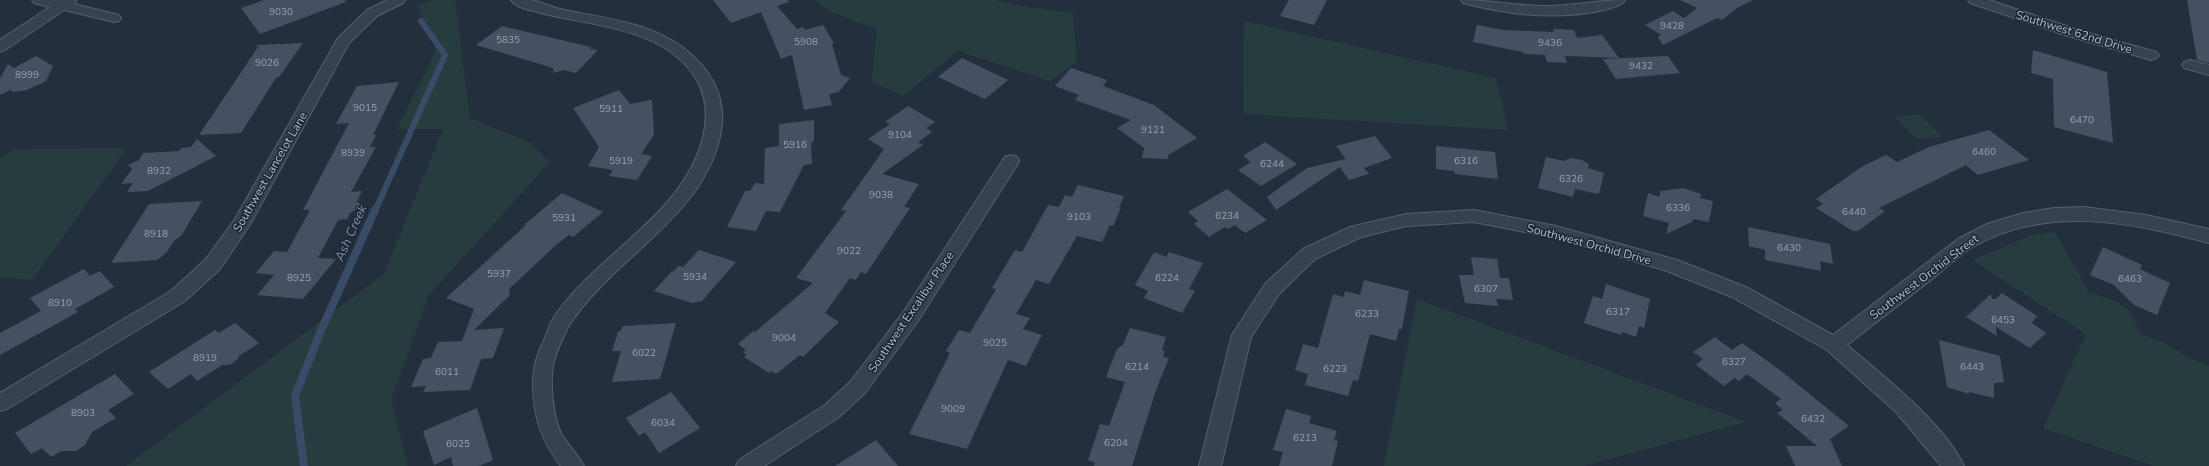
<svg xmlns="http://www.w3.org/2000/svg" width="2209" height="466" font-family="'Nunito Sans',sans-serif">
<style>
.green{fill:#263c3f}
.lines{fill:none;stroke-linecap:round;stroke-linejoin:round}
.stream-far1{stroke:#394c67;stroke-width:6}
.stream{stroke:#394c67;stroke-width:8}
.building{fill:#455162}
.street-casing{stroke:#565f6c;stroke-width:2}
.street{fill:#38414e;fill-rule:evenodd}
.labels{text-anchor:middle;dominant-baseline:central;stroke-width:3;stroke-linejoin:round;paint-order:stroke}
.number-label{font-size:10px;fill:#98a1af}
.street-label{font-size:12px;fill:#b4bcc9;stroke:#1d2633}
.water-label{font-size:13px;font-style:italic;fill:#7c92b1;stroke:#1d2633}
</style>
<rect width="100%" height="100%" fill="#242f3e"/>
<g class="green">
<polygon points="433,0 455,0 470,118 529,142 550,162 429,295 391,400 408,466 126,466 384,274 443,129 397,129 436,50 417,5"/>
<polygon points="816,0 995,0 1022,6 1073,13 1077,61 1050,81 958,51 903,96 872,82 877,29 830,12"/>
<polygon points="1244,21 1496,78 1508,130 1243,114"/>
<polygon points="1919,114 1942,137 1916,139 1895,117"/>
<polygon points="127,148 32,280 0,277 0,158 13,149"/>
<polygon points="2055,232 2089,292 2118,302 2131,312 2140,333 2145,336 2164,342 2188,358 2209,366 2209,466 2154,466 2043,428 2086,334 1972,260 2029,236"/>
<polygon points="1417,299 1746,422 1584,466 1384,466"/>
</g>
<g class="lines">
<polyline class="stream-far1" points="375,211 445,55 421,21"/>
<polyline class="stream" points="304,466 295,396 320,333 375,210"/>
</g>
<g class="building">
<polygon points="264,0 345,0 346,2 260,34 241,8"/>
<polygon points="713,0 788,0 789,2 777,6 797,29 803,27 805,30 823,25 834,43 832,44 841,75 850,78 839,92 829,94 832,105 804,110 792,55 781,59 761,12 731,23"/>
<polygon points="1289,0 1327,0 1314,25 1280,16"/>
<polygon points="1680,0 1753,0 1737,8 1722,20 1717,18 1663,45 1658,37 1661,35 1645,25 1673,11 1684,18 1697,8"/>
<polygon points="2187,0 2209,0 2209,63 2197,60"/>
<polygon points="1477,25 1503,30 1554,32 1553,29 1574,30 1577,38 1602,35 1619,58 1565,56 1567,63 1547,62 1545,55 1524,54 1523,52 1473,42"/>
<polygon points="502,26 591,47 590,49 598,50 576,73 563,70 554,73 553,68 476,45"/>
<polygon points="303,43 279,77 276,78 241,133 199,135 258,47 256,45"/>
<polygon points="2033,50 2107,72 2113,143 2054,127 2053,79 2031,73"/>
<polygon points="36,56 53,66 46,81 27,90 14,92 10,90 0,95 0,78 8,64 14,68"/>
<polygon points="1668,56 1680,73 1616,79 1603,59"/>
<polygon points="962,58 1008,80 985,99 938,77"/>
<polygon points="1071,68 1107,80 1103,86 1154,105 1197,138 1168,155 1168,159 1142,158 1144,148 1117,128 1131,120 1075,100 1079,95 1055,86"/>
<polygon points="399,82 373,135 376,135 370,147 376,147 351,192 362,191 357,202 363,205 350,213 347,219 338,220 318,258 336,259 303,299 257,295 274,275 256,273 274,251 287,252 310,210 303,210 349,123 336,124 357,86"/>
<polygon points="619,90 630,104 652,100 654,135 641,154 652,156 637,180 609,176 613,170 588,166 599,147 573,108"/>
<polygon points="908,106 935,122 926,128 932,132 918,142 923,145 882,174 919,184 904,207 910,208 866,274 861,272 856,280 850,278 825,313 839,322 803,357 800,355 776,374 771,371 769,373 744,357 746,355 743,352 746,350 738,344 753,331 755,332 813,283 796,278 846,211 841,210 884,149 868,139 890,124 885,122"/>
<polygon points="814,120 814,141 811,143 812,164 804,165 780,212 766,211 756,231 727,227 745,191 750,191 755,183 764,184 765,148 779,146 779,124"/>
<polygon points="1989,130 2029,160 1978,175 1966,165 1879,208 1885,211 1858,231 1853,231 1816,208 1823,204 1816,199 1863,166 1886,155 1897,162 1929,147"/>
<polygon points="1375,136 1392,158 1364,168 1369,174 1349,180 1340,167 1276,210 1267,197 1307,168 1346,159 1336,146"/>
<polygon points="197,139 216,156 148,191 127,192 133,183 121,184 132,169 128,165 139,160 143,153 179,151 182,148 191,147"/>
<polygon points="1265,142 1297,164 1261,186 1238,170 1251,162 1243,156"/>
<polygon points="1436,146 1495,152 1498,179 1455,174 1454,171 1436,169"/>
<polygon points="1546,157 1564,161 1571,158 1582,160 1589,164 1588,168 1604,173 1599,194 1575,189 1573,197 1538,188"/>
<polygon points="1078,185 1124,196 1119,208 1121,208 1113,226 1110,225 1102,242 1077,236 1049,284 1036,280 1016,314 1030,318 1023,329 1042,335 1026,366 1008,360 967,449 909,434 950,353 946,351 959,330 970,333 996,289 992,288 1015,250 1022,252 1048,205 1059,207 1065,195 1072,197"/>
<polygon points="1683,188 1701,194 1700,198 1713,201 1709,222 1693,219 1692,222 1666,234 1669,223 1643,216 1648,193 1660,197 1660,191"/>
<polygon points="1227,189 1267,220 1245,233 1235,225 1228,229 1225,227 1209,237 1194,224 1198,221 1188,212"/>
<polygon points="562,193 603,212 573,237 569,235 556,245 509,289 510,295 474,330 504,328 493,358 481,359 470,390 423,392 426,386 411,387 423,359 431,358 438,342 462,341 474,309 446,298 526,225 524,225"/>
<polygon points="202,201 181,236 175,240 166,253 157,260 111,263 149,204"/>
<polygon points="1748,227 1830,244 1833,264 1820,261 1821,271 1765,260 1765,250 1749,246"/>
<polygon points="2103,247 2142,265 2140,269 2170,283 2157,315 2134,305 2114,285 2090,275"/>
<polygon points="699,250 736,262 702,301 692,303 654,291 672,271 673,272 678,266 683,267"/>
<polygon points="1154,252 1166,257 1169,252 1203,263 1189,289 1195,291 1182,313 1144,298 1148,291 1135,285"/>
<polygon points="1471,257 1497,259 1500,278 1509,278 1513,300 1496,299 1498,306 1465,303 1459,275 1474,275"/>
<polygon points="84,269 90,276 100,271 114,287 75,309 78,312 0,355 0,333 41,311 30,298"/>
<polygon points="1364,280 1409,291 1402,329 1399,329 1396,341 1370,334 1358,381 1353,380 1348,396 1305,385 1308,374 1295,370 1303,344 1318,348 1333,294 1344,297 1345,291 1360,295"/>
<polygon points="1606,284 1650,299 1644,328 1639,326 1636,337 1622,332 1621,335 1584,323 1593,296 1602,299"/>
<polygon points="2002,293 2037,316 2032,323 2046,333 2030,348 1996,327 1997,336 1966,317 1991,294 1992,299 1996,299"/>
<polygon points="235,323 259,343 239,356 238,359 230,365 222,365 197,381 191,374 168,389 149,372 215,330 219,333"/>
<polygon points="676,323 660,379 612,382 621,351 612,351 618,332 621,330 623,326"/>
<polygon points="1130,328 1166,337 1162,350 1165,351 1163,357 1169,358 1156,390 1132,466 1094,466 1095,463 1088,460 1100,424 1109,426 1125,382 1106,377 1117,349 1123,345"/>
<polygon points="1715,337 1732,350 1742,343 1780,370 1849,426 1830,439 1842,466 1795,466 1786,446 1817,446 1777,413 1783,410 1775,403 1781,399 1747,374 1739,381 1735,378 1724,386 1696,365 1703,359 1693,352"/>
<polygon points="1939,340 2000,356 2004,382 1994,383 1994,398 1969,392 1969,394 1947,387"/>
<polygon points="115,374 134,394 108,410 116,418 92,432 85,445 76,451 61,451 51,457 42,448 31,454 15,433"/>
<polygon points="671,392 700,428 659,453 645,432 639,436 626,418"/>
<polygon points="477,408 493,460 479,466 453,466 451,457 434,465 423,431"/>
<polygon points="1286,409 1311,416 1309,423 1337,431 1334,440 1338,441 1332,466 1279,466 1283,452 1273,450"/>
<polygon points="876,440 898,466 835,466"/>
</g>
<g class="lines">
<g class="street-casing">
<g id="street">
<polygon points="32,0 77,0 74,4 119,15 121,18 119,21 114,22 64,10 5,50 0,52 0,40 50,7 34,3"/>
<polygon points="387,0 405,0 403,3 377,16 349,43 251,223 220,269 185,301 7,409 0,411 0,393 171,291 206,259 235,219 338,38 367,10"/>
<path d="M511,0C517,0 525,0 531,0C542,2 553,8 564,10C610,19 658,23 694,57C717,78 727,106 720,137C701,219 614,257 570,324C566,330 556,353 554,361C549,380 553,419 562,435C569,446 578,455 584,466H561C541,440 533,416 533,383C533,367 536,358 542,345C547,334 549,323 556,314C600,252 684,214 703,137C708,117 707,100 698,82C667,26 591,27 537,12C529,10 515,7 511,0Z"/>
<path d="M1461,0C1489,0 1517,6 1546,6C1573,6 1599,0 1625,0C1621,7 1608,9 1600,11C1554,20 1508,15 1463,3Z"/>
<polygon points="1968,0 1989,0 2078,30 2156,52 2159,55 2156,58 2151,60 2068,36 1970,3"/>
<polygon points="2190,60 2209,65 2209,75 2184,68 2182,65 2184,62"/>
<polygon points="1011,155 1017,157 1019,161 1017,165 918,321 865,393 839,417 764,466 736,466 739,460 825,405 851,381 904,311 1005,157"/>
<path d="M2084,207L2146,215L2209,229V243C2130,222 2046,204 1971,248C1957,257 1944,269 1931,280C1903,302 1875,323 1847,345C1884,377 1943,422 1964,466H1941L1896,412L1827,350L1732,297L1664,270L1556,238L1474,222L1406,226L1361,237L1315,259L1279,294L1251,337L1221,466H1199L1232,335L1265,284L1303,249L1350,227L1406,214L1474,210L1556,226L1677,260L1746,287L1833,335L1958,239L1987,224L2023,213L2054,208Z"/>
</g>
</g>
<use href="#street" class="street"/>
</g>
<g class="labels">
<g class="number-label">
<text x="281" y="12">9030</text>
<text x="1672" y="26">9428</text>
<text x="508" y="40">5835</text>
<text x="806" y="42">5908</text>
<text x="1550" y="43">9436</text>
<text x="267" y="63">9026</text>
<text x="1641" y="66">9432</text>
<text x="27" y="75">8999</text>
<text x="365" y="108">9015</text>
<text x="611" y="109">5911</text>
<text x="2082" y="120">6470</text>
<text x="1153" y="130">9121</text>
<text x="900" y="135">9104</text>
<text x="795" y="145">5916</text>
<text x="1984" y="152">6460</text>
<text x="353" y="153">8939</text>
<text x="621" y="161">5919</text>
<text x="1466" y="161">6316</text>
<text x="1272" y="164">6244</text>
<text x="159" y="171">8932</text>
<text x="1571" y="179">6326</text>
<text x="881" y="195">9038</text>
<text x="1678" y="208">6336</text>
<text x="1854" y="212">6440</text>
<text x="1227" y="216">6234</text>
<text x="1079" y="217">9103</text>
<text x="564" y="218">5931</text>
<text x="156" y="234">8918</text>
<text x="1789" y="248">6430</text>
<text x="849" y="251">9022</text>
<text x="499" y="274">5937</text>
<text x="695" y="277">5934</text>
<text x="299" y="278">8925</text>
<text x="1167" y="278">6224</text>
<text x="2130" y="279">6463</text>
<text x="1486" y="289">6307</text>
<text x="60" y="303">8910</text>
<text x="1618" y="312">6317</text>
<text x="1367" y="314">6233</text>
<text x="2003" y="320">6453</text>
<text x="784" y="338">9004</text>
<text x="995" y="343">9025</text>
<text x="644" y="353">6022</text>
<text x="205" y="358">8919</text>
<text x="1734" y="362">6327</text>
<text x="1137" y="367">6214</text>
<text x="1972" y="367">6443</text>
<text x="1335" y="369">6223</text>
<text x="447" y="372">6011</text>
<text x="953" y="409">9009</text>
<text x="83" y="413">8903</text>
<text x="1813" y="419">6432</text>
<text x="663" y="423">6034</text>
<text x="1305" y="438">6213</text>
<text x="1116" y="443">6204</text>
<text x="458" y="444">6025</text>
</g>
<g class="street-label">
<text transform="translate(2074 32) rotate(17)">Southwest 62nd Drive</text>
<text transform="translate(270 172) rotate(-60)">Southwest Lancelot Lane</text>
<text transform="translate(1589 244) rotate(15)">Southwest Orchid Drive</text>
<text transform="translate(1924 277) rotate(-37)">Southwest Orchid Street</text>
<text transform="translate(911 312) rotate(-56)">Southwest Excalibur Place</text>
</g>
<g class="water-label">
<text transform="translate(351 233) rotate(-66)">Ash Creek</text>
</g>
</g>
</svg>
